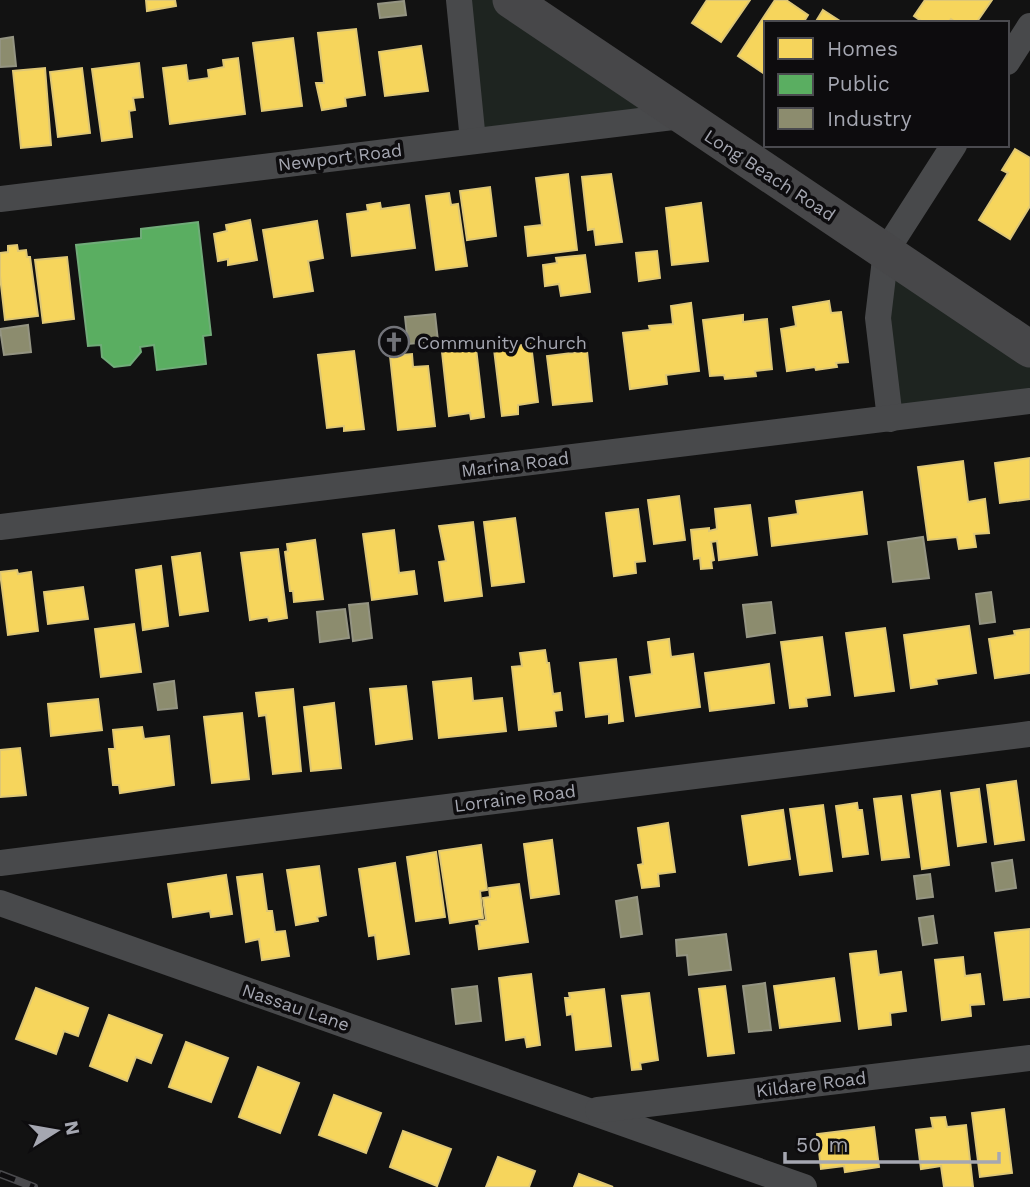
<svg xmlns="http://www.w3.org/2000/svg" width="1030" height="1187" font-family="'Work Sans',sans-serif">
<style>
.green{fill:#1e2420}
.homes{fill:#f6d55c;stroke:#dec776;stroke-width:2}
.public{fill:#5aae61;stroke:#70ac79;stroke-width:2}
.industry{fill:#8c8c6e;stroke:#949482;stroke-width:2}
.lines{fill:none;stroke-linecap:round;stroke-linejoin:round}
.street{stroke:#48494b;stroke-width:26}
.secondary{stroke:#474749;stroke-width:37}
.rail-casing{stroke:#4a4a4d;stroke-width:8}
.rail{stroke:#0d0c0e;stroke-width:5;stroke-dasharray:16;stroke-linecap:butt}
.labels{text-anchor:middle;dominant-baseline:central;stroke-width:7;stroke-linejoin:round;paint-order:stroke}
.street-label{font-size:18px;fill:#a5a7b1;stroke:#0d0c0e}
.poi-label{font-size:18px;fill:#a5a7b1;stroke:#0d0c0e;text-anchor:start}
</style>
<rect width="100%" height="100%" fill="#121212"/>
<g class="green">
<polygon points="465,0 500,0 666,111 477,135"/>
<polygon points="893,270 1030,363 1030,391 899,410 888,317"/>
</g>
<g class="homes">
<polygon points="146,0 175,0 176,6 147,11"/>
<polygon points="707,0 750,0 721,42 692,23"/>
<polygon points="775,0 786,0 808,15 803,23 766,23 766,75 738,56"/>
<polygon points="925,0 992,0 976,23 957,23 951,19 948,23 924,23 914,16"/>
<polygon points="823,10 843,23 815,23"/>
<polygon points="356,29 365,95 345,98 346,106 322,110 316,83 324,83 318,33"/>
<polygon points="293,38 302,106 262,111 253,43"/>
<polygon points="421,46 428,91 385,96 379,52"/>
<polygon points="238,58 245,114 170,124 163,68 186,65 188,81 209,78 208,70 224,67 223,60"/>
<polygon points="139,63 143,97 133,98 135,110 129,111 132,137 102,141 92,69"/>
<polygon points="45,68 51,145 21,148 13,71"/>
<polygon points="82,68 90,133 58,137 50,72"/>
<polygon points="1015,149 1030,158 1030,206 1010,239 979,220 1008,173 1002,170"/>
<polygon points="568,174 577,250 528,256 525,227 542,225 536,178"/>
<polygon points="611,174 622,242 596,245 594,229 588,230 582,177"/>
<polygon points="490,187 496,236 467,240 460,191"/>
<polygon points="449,193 451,205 458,204 467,266 436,270 426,196"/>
<polygon points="380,203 381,209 409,205 415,248 352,256 347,214 368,211 367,205"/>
<polygon points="701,203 708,261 672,265 666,208"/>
<polygon points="250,220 257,260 228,265 228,259 218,261 214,234 227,231 226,225"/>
<polygon points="317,221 323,258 308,261 313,291 274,297 263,230"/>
<polygon points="17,245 18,251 26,250 27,257 30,257 38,316 5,320 0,276 0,253 8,252 8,246"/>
<polygon points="657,251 660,278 639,281 636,253"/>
<polygon points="585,255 590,292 561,296 559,284 545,286 543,265 557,263 556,258"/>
<polygon points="67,257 74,319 43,323 35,260"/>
<polygon points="829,301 831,313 841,312 848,362 836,363 837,367 816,370 815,367 787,371 781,329 796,326 793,307"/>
<polygon points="691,303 699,371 666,375 667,384 630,389 623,333 650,330 649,326 673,324 671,306"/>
<polygon points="743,315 743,322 767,319 772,369 755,371 756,376 725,379 724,375 710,376 703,320"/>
<polygon points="531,344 538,402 518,405 518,414 502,416 494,349"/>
<polygon points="476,348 484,417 471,419 470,413 449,416 442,352"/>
<polygon points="354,351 364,429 344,431 344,426 327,428 318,355"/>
<polygon points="587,351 592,401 553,405 547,356"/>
<polygon points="412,354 413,367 428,366 435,426 398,430 390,356"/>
<polygon points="1030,458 1030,499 1000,503 995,463"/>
<polygon points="963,461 968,502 985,499 989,533 974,534 976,547 959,549 957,537 928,540 918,467"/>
<polygon points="862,492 867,534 772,546 769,518 798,514 796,501"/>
<polygon points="679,496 685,540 654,544 648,500"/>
<polygon points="750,505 757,555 719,560 717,541 711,542 714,560 711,561 712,568 701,569 700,558 694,559 691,530 709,528 709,531 717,529 715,509"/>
<polygon points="638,509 645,561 635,562 636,573 614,576 606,513"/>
<polygon points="515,518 524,582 492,586 484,522"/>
<polygon points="473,522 482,596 445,601 439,562 446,561 439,526"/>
<polygon points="394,530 399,573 414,571 417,594 372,600 363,534"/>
<polygon points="315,540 323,599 294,602 293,591 290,591 285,552 288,551 287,544"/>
<polygon points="278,549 287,618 269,621 268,617 250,620 241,553"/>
<polygon points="200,553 208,611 180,615 172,557"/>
<polygon points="161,566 168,626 143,630 136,570"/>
<polygon points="17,570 18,574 31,572 38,631 8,635 0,572"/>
<polygon points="83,587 88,619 48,624 44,592"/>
<polygon points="134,624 141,672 101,677 95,629"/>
<polygon points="969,626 976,673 936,679 937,684 911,688 904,635"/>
<polygon points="885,628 894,691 855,696 846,633"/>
<polygon points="1030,629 1030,673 995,678 989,639 1015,635 1014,631"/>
<polygon points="822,637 830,695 806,698 807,706 790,708 781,642"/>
<polygon points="669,639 671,657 693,654 700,707 636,716 630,677 652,674 648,642"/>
<polygon points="545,650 547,663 549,663 553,694 560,693 562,710 554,711 556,726 519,730 512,667 522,666 520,653"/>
<polygon points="616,659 623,721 609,723 609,714 586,717 580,663"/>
<polygon points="769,664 774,703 710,711 705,673"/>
<polygon points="471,678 473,701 502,698 506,731 439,738 433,682"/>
<polygon points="406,686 412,739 376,744 370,689"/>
<polygon points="293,689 301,771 273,774 266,715 259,716 256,693"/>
<polygon points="98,699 102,730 51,736 48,704"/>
<polygon points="334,703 341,768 311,771 304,707"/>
<polygon points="242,713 249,779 212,783 204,717"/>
<polygon points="142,727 144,739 169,736 174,785 120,793 119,785 113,785 109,749 115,749 113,730"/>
<polygon points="20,748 26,795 0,797 0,750"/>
<polygon points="1016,781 1024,840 995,844 987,785"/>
<polygon points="979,789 986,842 958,846 951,793"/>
<polygon points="940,791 949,865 922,869 912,795"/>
<polygon points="901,796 909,857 882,860 874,799"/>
<polygon points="857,803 858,810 862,810 868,854 843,857 836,806"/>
<polygon points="823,805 832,871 800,875 790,809"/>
<polygon points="783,810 790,859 749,865 742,816"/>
<polygon points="668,823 675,872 658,874 659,886 642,888 638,865 643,864 638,828"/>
<polygon points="552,840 559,894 531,898 524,844"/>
<polygon points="481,845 487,890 480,891 483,918 450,923 439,851"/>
<polygon points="436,852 445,917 416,921 407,857"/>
<polygon points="395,863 409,954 378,959 375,935 369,936 359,869"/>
<polygon points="319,866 326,915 317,917 318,921 296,925 287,870"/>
<polygon points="262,874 267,911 272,911 275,932 285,931 289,956 262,960 259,939 246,942 237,877"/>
<polygon points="226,875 232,914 211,917 210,911 173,917 168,884"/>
<polygon points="519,884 528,942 479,949 476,926 480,925 479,921 486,920 483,898 490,897 489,888"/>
<polygon points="1030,929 1030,997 1004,1000 995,933"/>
<polygon points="876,951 879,975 901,972 906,1011 890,1013 891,1025 859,1029 850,954"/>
<polygon points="963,957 965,976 980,974 984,1004 970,1005 971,1016 942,1020 935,960"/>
<polygon points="531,974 540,1045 527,1047 525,1037 506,1040 499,978"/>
<polygon points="834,978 840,1021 780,1028 774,986"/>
<polygon points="725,986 734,1053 708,1056 699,989"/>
<polygon points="36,988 88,1008 78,1036 64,1031 56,1054 16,1039"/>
<polygon points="604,989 611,1046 576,1050 572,1014 567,1015 565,998 570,998 569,993"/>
<polygon points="649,993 658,1060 640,1063 641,1069 632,1070 622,996"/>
<polygon points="109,1015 162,1035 151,1063 136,1057 127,1081 90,1066"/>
<polygon points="186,1042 228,1058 211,1102 169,1087"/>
<polygon points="258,1067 299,1083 280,1133 239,1117"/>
<polygon points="334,1095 381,1113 366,1153 319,1135"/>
<polygon points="1004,1109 1012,1173 980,1177 972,1113"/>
<polygon points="945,1117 947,1127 966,1125 973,1187 944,1187 941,1166 921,1169 916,1130 933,1128 931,1118"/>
<polygon points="874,1127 879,1167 845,1172 844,1166 821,1169 817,1134"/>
<polygon points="403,1131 451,1149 437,1186 390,1167"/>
<polygon points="498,1157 535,1171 529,1187 486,1187"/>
<polygon points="579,1174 613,1187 574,1187"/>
</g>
<polygon class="public" points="198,222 211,335 203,336 206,364 157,370 154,345 140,347 141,352 130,365 114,367 102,357 101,345 88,346 76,245 141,238 141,229"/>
<g class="industry">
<polygon points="404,1 406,15 380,18 378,4"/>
<polygon points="13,37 16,66 0,67 0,39"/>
<polygon points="435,314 438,341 408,344 405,317"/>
<polygon points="28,325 31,352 4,355 0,329"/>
<polygon points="923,537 929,578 893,582 888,542"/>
<polygon points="991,592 995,622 980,624 976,594"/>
<polygon points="771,602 775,633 747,637 743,605"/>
<polygon points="368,603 372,638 353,641 349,605"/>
<polygon points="345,609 349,638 320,642 317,612"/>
<polygon points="174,681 177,708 158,710 154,684"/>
<polygon points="1012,860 1016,888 996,891 992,863"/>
<polygon points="930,874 933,897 917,899 914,876"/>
<polygon points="637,897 642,934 621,937 616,901"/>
<polygon points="933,916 937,943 923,945 919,918"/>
<polygon points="726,934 731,970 689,975 687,955 677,956 676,940"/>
<polygon points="765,983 771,1030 749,1032 743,986"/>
<polygon points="477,986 481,1021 456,1024 452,989"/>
</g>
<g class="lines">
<g class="street">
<polyline points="459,0 473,141"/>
<polyline points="1007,62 1030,26"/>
<polyline points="0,199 681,116"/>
<polyline points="890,419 878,318 886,251 954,145"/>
<polyline points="0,527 1030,401"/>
<polyline points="0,863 1030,734"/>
<polyline points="0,903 804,1187"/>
<polyline points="598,1110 1030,1058"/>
</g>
<polyline class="secondary" points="511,0 1030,349"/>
<g class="rail-casing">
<polyline id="rail" points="0,1174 34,1187"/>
</g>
<use href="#rail" class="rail"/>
</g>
<defs>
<g id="church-ring" transform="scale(1.575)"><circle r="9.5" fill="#0d0c0e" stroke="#727379" stroke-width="1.5"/><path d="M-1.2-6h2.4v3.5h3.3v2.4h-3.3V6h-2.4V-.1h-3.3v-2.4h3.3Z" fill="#727379"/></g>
</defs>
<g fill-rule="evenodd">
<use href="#church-ring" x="394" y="342"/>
</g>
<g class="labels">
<g class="street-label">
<text transform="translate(340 157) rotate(-7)">Newport Road</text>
<text transform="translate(770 175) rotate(33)">Long Beach Road</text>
<text transform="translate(515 464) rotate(-7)">Marina Road</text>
<text transform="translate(515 798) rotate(-7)">Lorraine Road</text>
<text transform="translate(296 1007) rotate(19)">Nassau Lane</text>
<text transform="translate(811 1084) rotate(-7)">Kildare Road</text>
</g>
<g class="poi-label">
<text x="417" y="342">Community Church</text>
</g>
</g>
<rect x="764" y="21" width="245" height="126" fill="#0d0c0e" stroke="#4a4a4f" stroke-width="2"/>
<rect x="778" y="38" width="35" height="21" fill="#f6d55c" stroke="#4a4a4f" stroke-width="2"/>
<text x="827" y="56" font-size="21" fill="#a5a7b1">Homes</text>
<rect x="778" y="74" width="35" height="21" fill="#5aae61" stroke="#4a4a4f" stroke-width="2"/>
<text x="827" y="91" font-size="21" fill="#a5a7b1">Public</text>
<rect x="778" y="108" width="35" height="21" fill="#8c8c6e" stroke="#4a4a4f" stroke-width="2"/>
<text x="827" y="126" font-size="21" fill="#a5a7b1">Industry</text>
<g transform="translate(56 1131) rotate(79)" stroke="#0d0c0e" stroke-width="5" paint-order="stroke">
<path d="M0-5L12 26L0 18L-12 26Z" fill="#a5a7b1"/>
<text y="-10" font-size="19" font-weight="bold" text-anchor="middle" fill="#a5a7b1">N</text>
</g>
<path d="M785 1152v10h214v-10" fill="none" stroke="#a5a7b1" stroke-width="3.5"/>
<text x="796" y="1152" font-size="21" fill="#a5a7b1" stroke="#0d0c0e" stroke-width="5" paint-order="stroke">50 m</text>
</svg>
